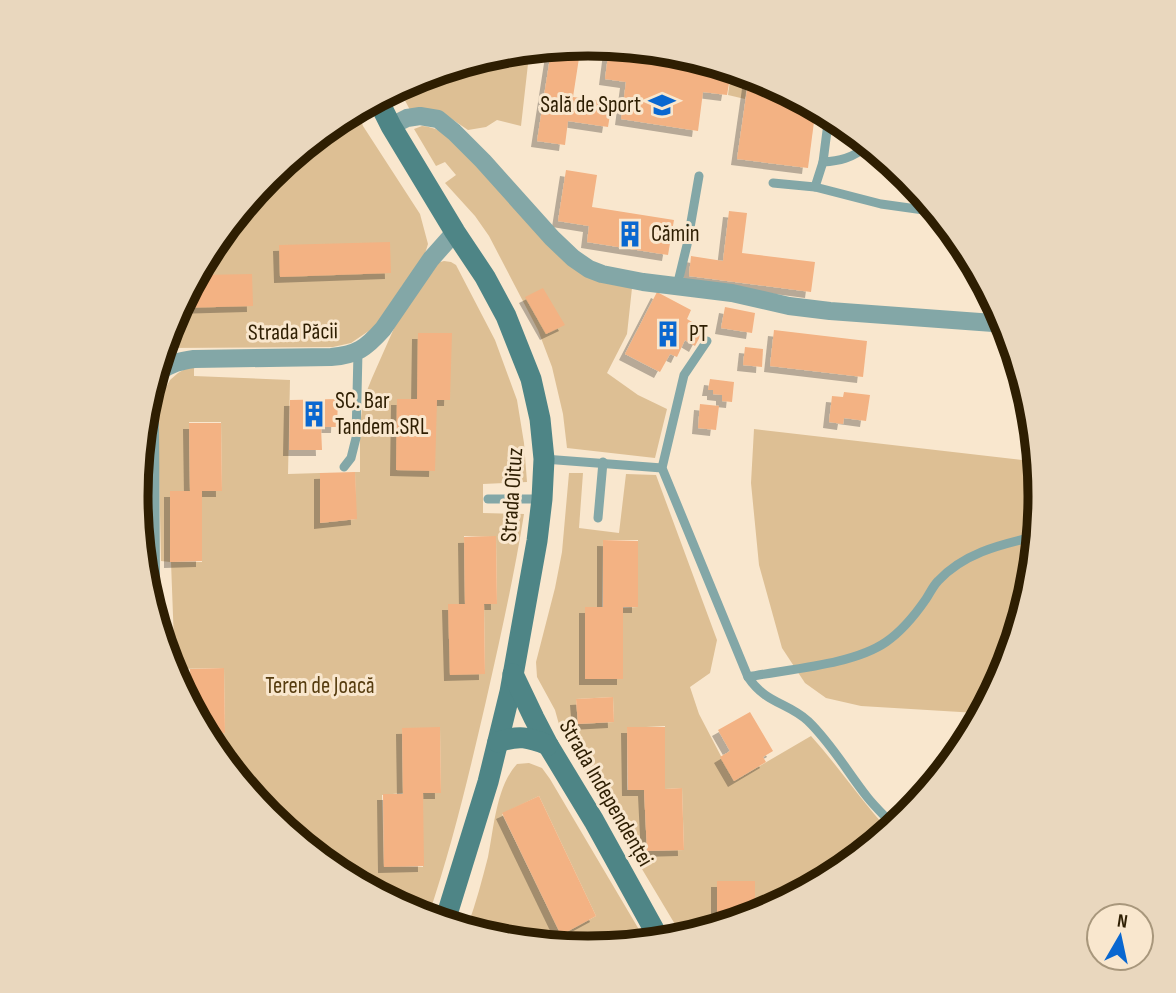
<svg xmlns="http://www.w3.org/2000/svg" width="1176" height="993" font-family="'Sofia Sans Condensed',sans-serif">
<style>
.green{fill:#ddbf94;fill-rule:evenodd}
.building{fill:#f3b283;filter:url(#shadow)}
.lines{fill:none;stroke-linecap:round;stroke-linejoin:round}
.lane{stroke:#83a7a7;stroke-width:9}
.street{stroke:#83a7a7;stroke-width:18}
.secondary{stroke:#4e8586;stroke-width:21}
.labels{text-anchor:middle;dominant-baseline:central;stroke-width:6;stroke-linejoin:round;paint-order:stroke}
.poi-label{font-size:23px;fill:#2e1e02;stroke:#f9e7ce;text-anchor:start}
.street-label{font-size:23px;fill:#2e1e02;stroke:#f9e7ce}
.park-label{font-size:23px;fill:#563c0f;stroke:#f9e7ce}
.rim{fill:none;stroke:#2e1e02;stroke-width:9}
</style>
<defs>
<filter id="shadow"><feDropShadow dx="-6" dy="6" stdDeviation="0" flood-color="#0004"/></filter>
</defs>
<rect width="100%" height="100%" fill="#f9e7ce"/>
<g class="green">
<polygon points="529,55 521,126 497,120 486,127 468,130 440,111 410,110 399,89 415,78"/>
<polygon points="731,72 748,76 745,99 728,95"/>
<polygon points="359,115 363,126 420,214 428,244 423,260 402,286 389,310 376,326 351,343 333,347 165,348 170,323 268,176"/>
<path d="M422,126C435,127 445,133 456,141L533,226L632,288L627,334L607,373L638,395L667,409L655,458L567,448L563,414L552,367L538,330L489,236L475,216L445,183L456,175L445,162L436,166L414,129Z"/>
<path d="M444,261L451,262L456,265L495,340L517,400L524,443L527,482L483,484V513L524,514C514,577 500,639 486,701C469,774 452,847 428,917L414,915L268,816L213,734L225,733L224,668L175,669L171,562H202V491H222L221,422H189L190,491L170,492V562L161,561L158,420L160,404L164,391L170,380L178,373L194,364V376L290,380L288,474L320,473V523L356,519L355,472H360V424L364,398L372,378L399,317L433,264ZM464,536L496,537L497,603L484,604L485,673L465,604ZM402,728L440,729L441,793H423V867L384,866L382,795L403,793Z"/>
<polygon points="1024,415 1041,497 1006,670 977,713 861,706 826,698 805,683 782,648 759,565 751,483 754,429 1022,460"/>
<path d="M569,473H583L579,528L619,533L626,474L656,475L717,640L710,673L690,687L699,714L734,781L811,736C838,766 861,800 888,830L761,915L679,931L633,854L560,728L555,710L537,677L536,662L555,588L562,552ZM603,540H638V607L623,608V679H585V607H602ZM613,697L614,722L578,724L576,699ZM665,726V789L682,788L684,850L647,851L644,790H627V728Z"/>
<path d="M529,763L542,768L550,779L644,938L588,949L468,925C476,903 482,880 488,857C494,828 496,787 517,764ZM539,796L596,916L561,935L502,814Z"/>
</g>
<g class="building">
<polygon points="581,45 573,97 612,102 608,127 568,121 565,145 537,141 551,51"/>
<polygon points="609,48 731,72 727,95 703,92 698,131 621,119 626,82 605,79"/>
<polygon points="749,76 762,78 815,114 808,168 737,159"/>
<polygon points="566,170 597,175 592,207 674,220 668,255 587,242 589,226 558,221"/>
<polygon points="729,211 747,213 742,253 815,262 811,292 689,276 691,256 723,261"/>
<polygon points="390,242 391,273 280,277 279,245"/>
<polygon points="252,274 253,306 180,308 202,275"/>
<polygon points="543,288 565,325 546,334 525,297"/>
<polygon points="657,292 691,310 687,319 704,329 695,346 685,340 677,357 670,354 660,372 625,354"/>
<polygon points="725,307 755,313 752,333 721,328"/>
<polygon points="774,330 867,341 863,377 770,366"/>
<polygon points="418,333 452,333 450,400 437,400 435,471 396,470 397,399 417,399"/>
<polygon points="745,347 763,349 762,367 743,365"/>
<polygon points="710,379 734,382 732,402 722,401 722,395 713,394 713,390 708,390"/>
<polygon points="844,392 870,395 866,421 844,418 843,424 829,422 832,396 843,397"/>
<polygon points="338,399 337,427 321,427 322,450 289,450 290,400"/>
<polygon points="700,404 719,406 716,430 698,428"/>
<polygon points="189,423 221,423 222,491 202,491 202,561 170,562 170,491 190,491"/>
<polygon points="355,472 357,519 320,523 320,473"/>
<polygon points="496,536 497,604 484,604 485,674 450,675 448,604 465,604 464,537"/>
<polygon points="603,540 638,541 638,607 623,607 623,679 585,679 585,607 603,607"/>
<polygon points="224,668 225,733 212,733 191,701 190,669"/>
<polygon points="613,697 614,722 578,724 576,699"/>
<polygon points="750,712 773,751 763,757 766,762 734,781 720,757 730,751 718,730"/>
<polygon points="440,727 441,793 423,793 424,866 384,867 383,794 403,794 402,728"/>
<polygon points="627,727 665,727 665,789 682,788 684,850 647,851 644,790 628,790"/>
<polygon points="539,796 596,916 561,935 502,813"/>
<polygon points="717,881 755,881 755,916 717,924"/>
</g>
<g class="lines">
<g class="lane">
<path d="M828,123L823,162C839,161 853,158 865,147"/>
<polyline points="773,183 815,187 823,162"/>
<polyline points="815,187 881,204 931,211"/>
<polyline points="677,286 687,245 699,176"/>
<path d="M707,341L684,375L662,468L748,677C766,704 787,702 808,721C832,744 848,773 868,798C876,808 886,817 894,826"/>
<polyline points="544,459 662,468"/>
<polyline points="344,467 351,458 356,438 358,352"/>
<polyline points="488,499 542,499"/>
<polyline points="598,518 603,462"/>
<path d="M748,677C788,669 853,665 886,642C902,631 915,615 926,599C930,593 933,586 938,581C963,554 998,545 1033,537"/>
</g>
<g class="street">
<polyline points="391,126 407,118 420,116 438,119 454,132 483,161 552,238 573,258 589,269 602,274 643,282 732,293 789,306 830,311 1007,324"/>
<path d="M160,372C170,363 181,361 194,359L331,357C357,355 366,348 383,329L431,259L455,232"/>
<polyline points="150,423 151,577"/>
</g>
<g class="secondary">
<polyline points="379,102 391,126 455,232 485,277 506,316 531,379 540,419 544,459 542,499 537,541 510,692 488,782 445,921"/>
<polyline points="513,674 534,718 548,745 594,821 657,935"/>
<path d="M498,742C519,735 528,737 548,745"/>
</g>
</g>
<defs>
<g id="university-bare" transform="scale(2.1)"><path d="M0-5L7-2L0 1L-7-2ZM-4 1L0 2.5L4 1V4Q0 6-4 4Z" fill="#0967d0" stroke="#f9e7ce" stroke-width="2.5" paint-order="stroke"/></g>
<g id="building-bare" transform="scale(2.1)"><path d="M-4-6H4V6H1V3H-1V6H-4ZM-2.5-4.3h1.7v1.8h-1.7ZM.8-4.3h1.7v1.8H.8ZM-2.5-1h1.7V.8h-1.7ZM.8-1h1.7V.8H.8Z" fill="#0967d0" stroke="#f9e7ce" stroke-width="2.5" paint-order="stroke"/></g>
</defs>
<g fill-rule="evenodd">
<use href="#university-bare" x="662" y="105"/>
<use href="#building-bare" x="630" y="234"/>
<use href="#building-bare" x="668" y="334"/>
<use href="#building-bare" x="314" y="414"/>
</g>
<g class="labels">
<g class="poi-label">
<text x="641" y="105" text-anchor="end">Sală de Sport</text>
<text x="651" y="234">Cămin</text>
<text x="689" y="334">PT</text>
<text x="335" y="401">SC. Bar<tspan x="335" dy="26">Tandem.SRL</tspan></text>
</g>
<g class="street-label">
<text transform="translate(293 332) rotate(-1)">Strada Păcii</text>
<text transform="translate(512 495) rotate(-86)">Strada Oituz</text>
<text transform="translate(606 793) rotate(60)">Strada Independenței</text>
</g>
<g class="park-label">
<text x="320" y="686">Teren de Joacă</text>
</g>
</g>
<path d="M0 0H1176V993H0ZM148 496a440 440 0 1 1 880 0a440 440 0 1 1-880 0Z" fill="#e9d7be" fill-rule="evenodd"/>
<path class="rim" d="M148 496a440 440 0 1 1 880 0a440 440 0 1 1-880 0Z"/>
<g transform="translate(1120 937) rotate(9)"><circle r="33" fill="#f9e7ce" stroke="#a8977c" stroke-width="2"/>
<path d="M0-5L12 26L0 18L-12 26Z" fill="#0967d0"/>
<text y="-10" font-size="19" font-weight="bold" text-anchor="middle" fill="#2e1e02">N</text>
</g>
</svg>
